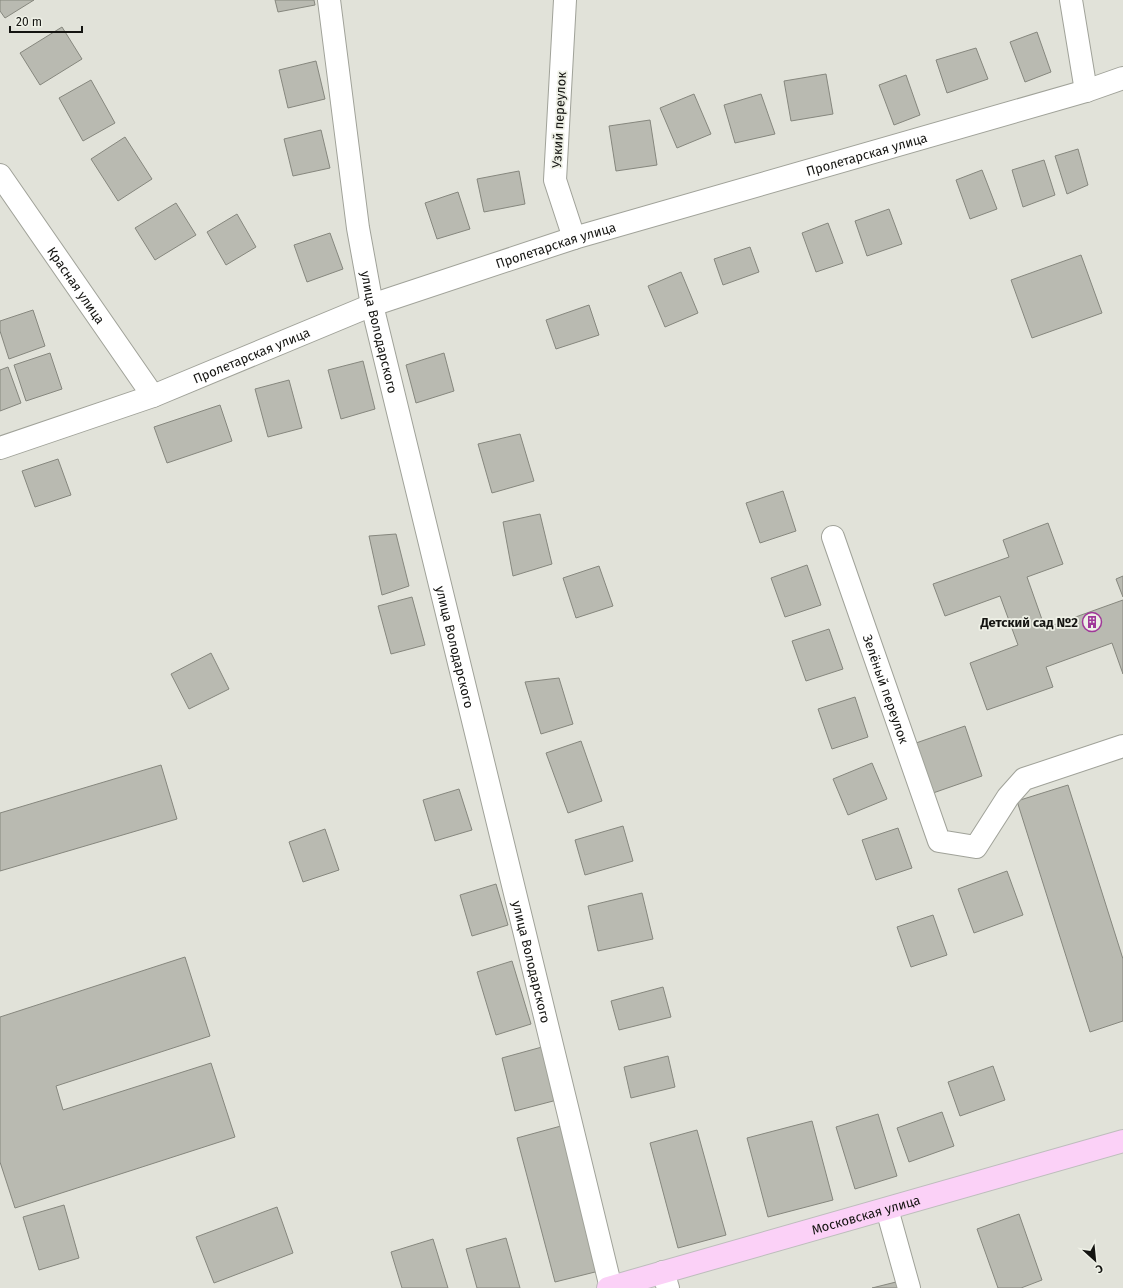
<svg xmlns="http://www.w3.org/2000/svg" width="1123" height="1288" font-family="'Fira Sans',sans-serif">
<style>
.building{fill:#b9bab1;stroke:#86877e}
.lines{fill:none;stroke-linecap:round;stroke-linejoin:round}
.minor-casing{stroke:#a0a299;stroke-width:24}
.major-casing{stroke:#bdbdbc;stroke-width:24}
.minor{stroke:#fff;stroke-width:22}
.major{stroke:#fbd1f7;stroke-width:22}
.labels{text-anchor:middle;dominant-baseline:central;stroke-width:3.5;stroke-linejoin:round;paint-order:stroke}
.street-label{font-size:13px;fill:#141411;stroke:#eef0e6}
.poi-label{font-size:13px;font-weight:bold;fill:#141411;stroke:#eef0e6;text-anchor:end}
</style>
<rect width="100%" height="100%" fill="#e1e2d9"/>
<g class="building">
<polygon points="0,0 34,0 5,18 0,11"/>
<polygon points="275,0 314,0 315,5 278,12"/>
<polygon points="62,27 82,59 40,85 20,53"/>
<polygon points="1037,32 1051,72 1025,82 1010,42"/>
<polygon points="976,48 988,79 947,93 936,60"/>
<polygon points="316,61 325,99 288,108 279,70"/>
<polygon points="826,74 833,114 791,121 784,81"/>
<polygon points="906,75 920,115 894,125 879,85"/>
<polygon points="91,80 115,123 83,141 59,98"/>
<polygon points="694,94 711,134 677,148 660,108"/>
<polygon points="761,94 775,134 735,143 724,105"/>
<polygon points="650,120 657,165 616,171 609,126"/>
<polygon points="321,130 330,168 293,176 284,139"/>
<polygon points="125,137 152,179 118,201 91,159"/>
<polygon points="1078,149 1088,185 1067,194 1055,156"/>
<polygon points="1044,160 1055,195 1023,207 1012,170"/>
<polygon points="982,170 997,209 970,219 956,180"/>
<polygon points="519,171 525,204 484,212 477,179"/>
<polygon points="458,192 470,229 437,239 425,203"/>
<polygon points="176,203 196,235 155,260 135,228"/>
<polygon points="889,209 902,244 867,256 855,221"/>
<polygon points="237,214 256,247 226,265 207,232"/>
<polygon points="828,223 843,263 816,272 802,233"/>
<polygon points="330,233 343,269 307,282 294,245"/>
<polygon points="750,247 759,272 723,285 714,259"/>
<polygon points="1081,255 1102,313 1032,338 1011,280"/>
<polygon points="681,272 698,313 665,327 648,286"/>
<polygon points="589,305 599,335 556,349 546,320"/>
<polygon points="33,310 45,346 9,359 0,331 0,321"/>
<polygon points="50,353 62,389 26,401 14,365"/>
<polygon points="444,353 454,391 416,403 406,365"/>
<polygon points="363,361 375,409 341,419 328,370"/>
<polygon points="8,367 21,403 0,411 0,370"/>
<polygon points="289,380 302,428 268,437 255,389"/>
<polygon points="220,405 232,441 167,463 154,427"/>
<polygon points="520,434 534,481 492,493 478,444"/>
<polygon points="58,459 71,495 35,507 22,471"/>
<polygon points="783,491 796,531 760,543 746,503"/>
<polygon points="540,514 552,564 513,576 503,522"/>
<polygon points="1048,523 1063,564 1027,577 1045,628 1123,600 1123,674 1112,643 1046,667 1053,687 987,710 970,663 1018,645 1000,596 945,616 933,584 1009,557 1003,540"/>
<polygon points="396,534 409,586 382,595 369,536"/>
<polygon points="807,565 821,605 785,617 771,578"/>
<polygon points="599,566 613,606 576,618 563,578"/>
<polygon points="1123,576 1123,597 1116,579"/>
<polygon points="412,597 425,645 391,654 378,606"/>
<polygon points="829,629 843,669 806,681 792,641"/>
<polygon points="211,653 229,689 189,709 171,674"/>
<polygon points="559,678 573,724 541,734 525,682"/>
<polygon points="855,697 868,737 832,749 818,709"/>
<polygon points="965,726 982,776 933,793 916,743"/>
<polygon points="581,741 602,801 568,813 546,753"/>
<polygon points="872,763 887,799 848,815 833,779"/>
<polygon points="161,765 177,819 0,871 0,813"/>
<polygon points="1068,785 1123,959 1123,1021 1090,1032 1017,801"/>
<polygon points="459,789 472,830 435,841 423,800"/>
<polygon points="623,826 633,861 585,875 575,840"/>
<polygon points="898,828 912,868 876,880 862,840"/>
<polygon points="325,829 339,870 303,882 289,842"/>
<polygon points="1007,871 1023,915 974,933 958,889"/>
<polygon points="496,884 508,925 472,936 460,895"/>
<polygon points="642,893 653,939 598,951 588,906"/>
<polygon points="933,915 947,955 911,967 897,927"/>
<polygon points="185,957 210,1036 56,1086 63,1110 211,1063 235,1137 15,1208 0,1162 0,1017"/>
<polygon points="512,961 531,1024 496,1035 477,972"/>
<polygon points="663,987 671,1017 619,1030 611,1001"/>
<polygon points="542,1047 557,1100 515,1111 502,1058"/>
<polygon points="668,1056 675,1087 631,1098 624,1067"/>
<polygon points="993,1066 1005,1100 960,1116 948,1082"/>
<polygon points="942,1112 954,1146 909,1162 897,1128"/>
<polygon points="878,1114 897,1176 855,1189 836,1127"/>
<polygon points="812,1121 833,1200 768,1217 747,1138"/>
<polygon points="561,1126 599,1271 555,1282 517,1138"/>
<polygon points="697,1130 726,1235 678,1248 650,1143"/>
<polygon points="64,1205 79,1258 39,1270 23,1217"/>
<polygon points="277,1207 293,1253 214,1283 196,1237"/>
<polygon points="1019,1214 1042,1280 1021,1288 998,1288 977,1229"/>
<polygon points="506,1238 520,1288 477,1288 466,1249"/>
<polygon points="433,1239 448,1288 402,1288 391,1252"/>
<polygon points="900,1281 902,1288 872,1288"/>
</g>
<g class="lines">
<g class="minor-casing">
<g id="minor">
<path id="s1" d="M329,0L358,228L372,305L611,1288"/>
<polyline points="565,0 555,180 574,238"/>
<polyline points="1071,0 1086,91"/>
<path id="s2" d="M0,175L153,396"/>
<path id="s3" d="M0,448L153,396L372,305L574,238L1086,91L1123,78"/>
<path id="s4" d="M833,537L939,841L976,847L1008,797L1024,779L1123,746"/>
<polyline points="887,1209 909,1288"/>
<polyline points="663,1272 668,1288"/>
</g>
</g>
<g class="major-casing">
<g id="major">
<path id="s5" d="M608,1288L1123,1141"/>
</g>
</g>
<use href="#minor" class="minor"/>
<use href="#major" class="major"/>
</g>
<defs>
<g id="building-ring" transform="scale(1)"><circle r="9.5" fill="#eef0e6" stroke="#a03799" stroke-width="1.5"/><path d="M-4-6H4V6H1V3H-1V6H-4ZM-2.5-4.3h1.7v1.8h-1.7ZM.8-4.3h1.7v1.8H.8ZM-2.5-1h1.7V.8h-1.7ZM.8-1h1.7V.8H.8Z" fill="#a03799"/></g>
</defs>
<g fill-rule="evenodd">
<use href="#building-ring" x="1092" y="622"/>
</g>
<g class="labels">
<g class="street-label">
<text transform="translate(559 120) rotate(-87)">Узкий переулок</text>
<text stroke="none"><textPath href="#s3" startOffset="916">Пролетарская улица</textPath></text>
<text stroke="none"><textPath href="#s3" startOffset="592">Пролетарская улица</textPath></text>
<text stroke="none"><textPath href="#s2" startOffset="134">Красная улица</textPath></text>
<text stroke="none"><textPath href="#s1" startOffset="336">улица Володарского</textPath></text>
<text stroke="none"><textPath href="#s3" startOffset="268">Пролетарская улица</textPath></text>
<text stroke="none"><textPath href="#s1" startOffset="660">улица Володарского</textPath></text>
<text stroke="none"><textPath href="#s4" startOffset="161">Зелёный переулок</textPath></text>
<text stroke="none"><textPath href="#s1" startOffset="984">улица Володарского</textPath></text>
<text stroke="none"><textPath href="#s5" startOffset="268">Московская улица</textPath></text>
</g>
<g class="poi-label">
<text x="1078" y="622">Детский сад №2</text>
</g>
</g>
<g transform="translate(1095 1260) rotate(153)" stroke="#eef0e6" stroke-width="3" paint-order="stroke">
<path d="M0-3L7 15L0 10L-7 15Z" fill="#141411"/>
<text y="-6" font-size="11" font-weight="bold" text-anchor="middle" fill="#141411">С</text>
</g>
<path d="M10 26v6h72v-6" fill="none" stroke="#141411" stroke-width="2"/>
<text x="16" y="26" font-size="12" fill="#141411" stroke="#eef0e6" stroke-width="3" paint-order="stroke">20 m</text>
</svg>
